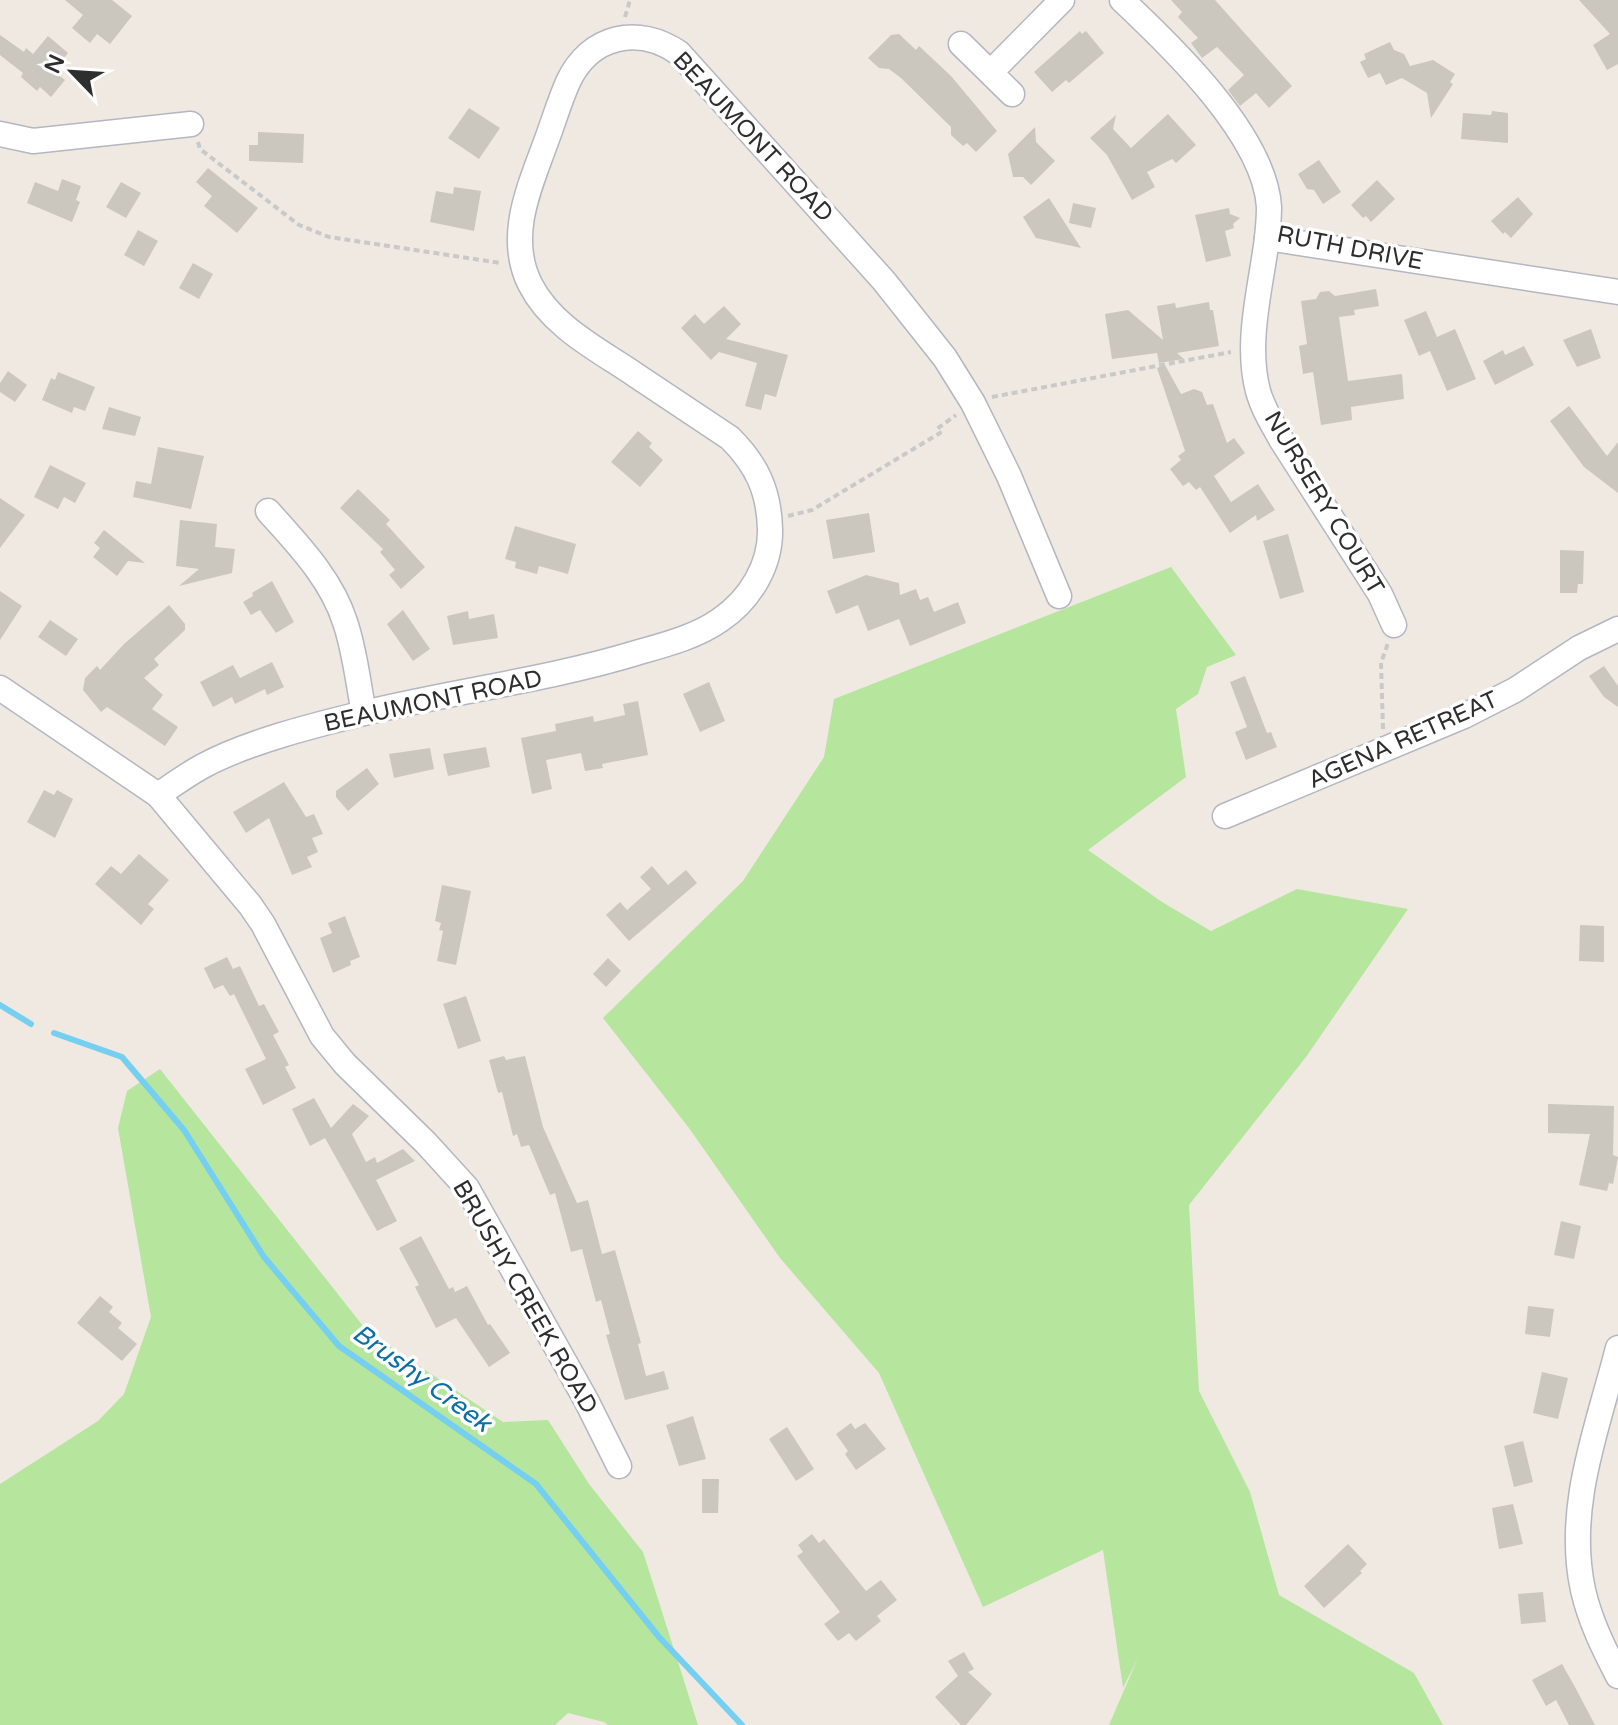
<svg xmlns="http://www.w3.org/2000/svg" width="1618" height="1725" font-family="'Varela Round',sans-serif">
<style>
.green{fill:#b6e59e}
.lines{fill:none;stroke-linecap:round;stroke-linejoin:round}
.stream{stroke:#75cff0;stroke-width:6}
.building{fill:#cbc7bf}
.minor-casing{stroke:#b4b7c1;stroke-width:27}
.path{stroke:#c9c9c9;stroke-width:4;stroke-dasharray:6 4;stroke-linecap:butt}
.minor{stroke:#fff;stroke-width:24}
.labels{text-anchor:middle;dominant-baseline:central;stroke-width:7;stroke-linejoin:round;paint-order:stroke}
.street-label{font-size:24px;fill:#2e2e2e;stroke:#fff}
.water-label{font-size:26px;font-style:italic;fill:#0d6fa3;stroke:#fff}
</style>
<rect width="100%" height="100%" fill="#efe9e1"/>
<g class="green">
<polygon points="1171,567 1236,655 1207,667 1198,694 1176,709 1186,777 1088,850 1162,902 1211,931 1297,889 1408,909 1306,1057 1189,1205 1199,1391 1250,1492 1279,1595 1414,1673 1443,1725 1109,1725 1138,1658 1123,1688 1103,1550 983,1607 879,1373 780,1258 689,1128 603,1018 743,881 824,757 834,699"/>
<polygon points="160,1069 367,1331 503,1422 548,1420 589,1484 643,1552 698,1725 608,1725 604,1722 568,1713 555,1725 0,1725 0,1484 98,1421 124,1394 151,1317 118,1128 127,1091"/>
</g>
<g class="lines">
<g class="stream">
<polyline points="0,1005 31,1024"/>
<polyline points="54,1033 122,1057 184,1130 264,1257 339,1346 536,1484 659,1637 742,1725"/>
</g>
</g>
<g class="building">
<polygon points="65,0 112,0 132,16 110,44 97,34 90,43 72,28 83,15"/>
<polygon points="1171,0 1215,0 1292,86 1269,108 1256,93 1240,106 1228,90 1244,75 1217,47 1202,58 1191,43 1198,38 1178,17 1182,12"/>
<polygon points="1579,0 1618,0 1618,64 1607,70 1593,45 1610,34"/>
<polygon points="1080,31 1082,34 1086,31 1104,53 1069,83 1066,80 1052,92 1034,72"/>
<polygon points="899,34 916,50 919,46 951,76 997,131 976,152 967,143 963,146 951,135 951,127 901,78 889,69 879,68 868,58 891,35"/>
<polygon points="0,35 24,52 26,48 33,54 48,36 68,53 53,71 65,80 51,97 40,87 37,91 21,77 23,73 0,55"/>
<polygon points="1390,42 1394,50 1404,54 1410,66 1433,60 1455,74 1450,82 1453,84 1431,118 1427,93 1402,78 1386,85 1380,73 1368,78 1360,62 1366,59 1364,54"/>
<polygon points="469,108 500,128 479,159 448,138"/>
<polygon points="1492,111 1508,113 1508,143 1461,139 1463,113 1491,115"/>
<polygon points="1168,114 1196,145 1176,163 1172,159 1147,172 1155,187 1132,200 1107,155 1090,138 1116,115 1113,129 1131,148"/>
<polygon points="1035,127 1036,142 1055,161 1031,185 1023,177 1013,177 1008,154"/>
<polygon points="258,132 304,134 303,163 249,161 249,145 258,145"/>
<polygon points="1319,160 1341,192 1323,204 1314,190 1307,189 1298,174"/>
<polygon points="208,168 258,208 237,233 204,206 212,196 196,182"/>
<polygon points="62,179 81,186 76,200 80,202 72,222 27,203 35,182 58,191"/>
<polygon points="1377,180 1395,199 1371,222 1366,216 1363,218 1351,205"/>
<polygon points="121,182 141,193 126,218 106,207"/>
<polygon points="454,187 481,191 474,231 430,222 436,191 453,194"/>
<polygon points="1518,197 1533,214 1511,238 1505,232 1503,234 1491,221"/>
<polygon points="1049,198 1081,248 1036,238 1023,217"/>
<polygon points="1073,203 1096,208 1091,228 1069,223"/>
<polygon points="1229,208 1230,214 1240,218 1233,224 1234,228 1225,231 1231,256 1206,262 1195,215"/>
<polygon points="138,230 158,241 144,266 124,255"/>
<polygon points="193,263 213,274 199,299 179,288"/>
<polygon points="1376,289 1379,306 1354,310 1355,315 1339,317 1348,381 1402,374 1404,399 1351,407 1352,420 1321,425 1313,372 1303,374 1299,346 1307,344 1301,301 1316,299 1320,292 1329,291 1335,296"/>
<polygon points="1209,302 1210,310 1213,310 1219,346 1177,353 1184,359 1159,363 1157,353 1112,359 1105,314 1128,310 1163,340 1157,306 1175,303 1176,308"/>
<polygon points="724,306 741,324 726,339 788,355 776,397 765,394 761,410 745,406 757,363 719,352 711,360 681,328 695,314 704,324"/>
<polygon points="1426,311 1437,337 1455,329 1476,379 1447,391 1430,351 1419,356 1404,320"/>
<polygon points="1591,329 1601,358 1577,367 1563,340"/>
<polygon points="1524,346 1534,365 1495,385 1483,361 1503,350 1505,355"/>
<polygon points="1165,365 1181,394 1194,389 1202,392 1207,405 1213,404 1227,443 1234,438 1245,453 1214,476 1231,502 1258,484 1275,510 1257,521 1256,515 1230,533 1200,487 1196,490 1189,482 1183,486 1170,469 1181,460 1178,456 1185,451 1157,368"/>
<polygon points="8,371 27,385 15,402 0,392 0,383"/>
<polygon points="58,372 95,387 85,411 74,407 72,413 42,400 51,378 55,380"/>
<polygon points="1569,406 1607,456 1618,442 1618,493 1584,467 1550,421"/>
<polygon points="109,407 141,417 135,436 102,429"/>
<polygon points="638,431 652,443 649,447 663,460 640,487 611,462"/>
<polygon points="158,447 204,456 191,509 133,497 136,481 151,484"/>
<polygon points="50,465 86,483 75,503 64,497 58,509 34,497"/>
<polygon points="358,489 390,520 386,524 425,567 401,589 389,575 395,570 380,552 383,549 340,508"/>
<polygon points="0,498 25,515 0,548"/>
<polygon points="869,513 875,552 833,559 826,520"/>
<polygon points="180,520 217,524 215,547 235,549 232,573 179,586 199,569 176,566"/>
<polygon points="515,526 576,544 568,574 539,566 537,574 515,568 516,562 505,559"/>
<polygon points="104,530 145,563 128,561 117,576 93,557 100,548 94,543"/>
<polygon points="1288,534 1304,592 1280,599 1263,541"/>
<polygon points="1560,550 1584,551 1583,584 1578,584 1577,593 1560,593"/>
<polygon points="866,575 899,583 900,595 916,589 920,600 928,597 934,612 958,602 966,623 910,646 899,619 868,631 858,605 836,614 827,591"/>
<polygon points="272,581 294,622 276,633 260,610 251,615 243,602 253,596 252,593"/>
<polygon points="0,591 22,606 0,640"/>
<polygon points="169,605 185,624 185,630 154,659 159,665 144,678 163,695 152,709 178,727 165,746 107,707 101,712 83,690 85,678 97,666 100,670 124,644"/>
<polygon points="403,610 430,649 413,661 387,624"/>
<polygon points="468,611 469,619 494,614 498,638 453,645 447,616"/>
<polygon points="50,620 78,639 66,656 38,637"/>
<polygon points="272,662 284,687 267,695 265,689 235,704 232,697 213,707 200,682 233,665 240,678"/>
<polygon points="1604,666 1618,686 1618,707 1604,697 1589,676"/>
<polygon points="1245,676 1267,733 1271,732 1277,747 1246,760 1235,732 1247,727 1230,682"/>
<polygon points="709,682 725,721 700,732 683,694"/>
<polygon points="638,701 648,755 602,764 603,768 585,771 581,753 546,760 552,789 532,794 521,738 556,731 555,724 593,716 594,722 625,715 623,704"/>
<polygon points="486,747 490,767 448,776 443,754"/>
<polygon points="430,748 434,769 394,778 389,754"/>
<polygon points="367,768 379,784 348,811 336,797 336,791"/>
<polygon points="284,782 306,817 314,814 323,834 312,838 318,852 307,857 312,867 292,875 269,818 246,833 233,812"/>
<polygon points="44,790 54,795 57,790 73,799 55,838 27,822"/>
<polygon points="139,854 169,880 148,904 154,909 141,925 95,884 111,866 121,874"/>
<polygon points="652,866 668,885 686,870 697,883 629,941 606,915 620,902 627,910 651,889 640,877"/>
<polygon points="442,885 471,891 456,965 437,961 443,931 439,930 441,923 435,921"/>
<polygon points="345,916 360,957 350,961 351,965 333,973 320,938 332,933 328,923"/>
<polygon points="1580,925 1604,926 1604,962 1579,961"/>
<polygon points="227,957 233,969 240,966 259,1006 264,1004 279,1032 273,1035 289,1065 285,1067 296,1088 263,1105 245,1069 266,1059 234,994 230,996 223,985 214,989 204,968"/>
<polygon points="608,958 621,971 606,987 593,974"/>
<polygon points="466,996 481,1041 458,1049 443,1004"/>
<polygon points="504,1056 506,1060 525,1056 543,1127 577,1203 588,1200 602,1254 615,1250 641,1343 638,1344 646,1376 664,1371 669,1389 625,1400 606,1335 610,1334 601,1300 596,1302 582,1249 571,1252 555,1193 550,1195 529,1145 521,1147 517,1134 513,1136 502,1092 498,1093 489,1060"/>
<polygon points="314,1098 331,1128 353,1104 369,1116 352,1134 366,1162 375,1157 377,1163 403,1149 415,1161 376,1180 397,1221 377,1231 325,1138 310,1146 292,1109"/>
<polygon points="1548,1104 1614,1106 1613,1155 1618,1157 1613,1184 1609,1183 1607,1191 1579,1185 1590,1134 1548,1133"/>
<polygon points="1561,1221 1581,1226 1574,1259 1554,1255"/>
<polygon points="421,1236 449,1289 453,1287 455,1292 467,1286 488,1325 490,1324 510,1353 489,1367 456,1318 436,1328 415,1287 419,1285 399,1248"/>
<polygon points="100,1296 113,1307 109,1312 122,1323 118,1328 137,1344 122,1361 77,1323"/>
<polygon points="1528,1306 1554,1309 1550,1337 1525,1334"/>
<polygon points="1542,1372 1568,1378 1558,1419 1533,1413"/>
<polygon points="693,1416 706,1459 679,1466 666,1425"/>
<polygon points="851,1423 855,1429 865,1423 886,1449 856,1470 845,1454 848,1451 836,1434"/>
<polygon points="787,1427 814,1469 796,1481 769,1439"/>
<polygon points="1523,1441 1533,1482 1514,1487 1504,1446"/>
<polygon points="702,1479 719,1479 718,1513 702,1513"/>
<polygon points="1513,1504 1523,1544 1499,1549 1492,1508"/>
<polygon points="812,1534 819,1543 824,1539 866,1591 881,1580 897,1600 877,1616 881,1621 856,1641 849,1633 838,1641 824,1624 840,1612 797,1556 803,1552 798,1545"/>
<polygon points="1348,1544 1367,1564 1360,1571 1362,1573 1324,1608 1304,1586"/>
<polygon points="1543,1592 1546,1622 1521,1624 1518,1594"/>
<polygon points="964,1652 974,1669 968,1672 992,1694 966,1725 961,1725 935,1697 958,1676 948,1661"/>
<polygon points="1562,1664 1575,1687 1595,1725 1569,1725 1556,1700 1546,1706 1532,1680"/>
</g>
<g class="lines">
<g class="minor-casing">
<g id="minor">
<path d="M1122,0C1172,47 1265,136 1269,207C1269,217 1268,228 1267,238L1618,292"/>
<polyline points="961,44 1012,94"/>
<polyline points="991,72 1062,0"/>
<polyline points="0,134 33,141 191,124"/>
<path d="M1267,238C1261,287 1245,342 1258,391C1263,409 1273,425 1282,441L1380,594L1394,625"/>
<path d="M268,511C298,545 331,578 345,622C355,651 358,683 364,713"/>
<polyline points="0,688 158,795 250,905 263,924 322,1036 345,1064 426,1143 467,1188 586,1400 619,1466"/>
<path d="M158,795C173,785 188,774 203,766C247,742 315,725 364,713C454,691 547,680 636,653C664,645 696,637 720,620C750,600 771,565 770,529C769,491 757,465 730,438C698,417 666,395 634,374C597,349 551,326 530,284C506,236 530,186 547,139C554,120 560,100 568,82C590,35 638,25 679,53L884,281L945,358L973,403L1009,476L1059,596"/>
<polyline points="1225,816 1464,716 1515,690 1579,648 1618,629"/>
<path d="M1618,1348C1598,1427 1565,1507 1583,1590C1590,1621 1604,1649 1618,1676"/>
</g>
</g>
<g class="path">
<polyline points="625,17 630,0"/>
<polyline points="198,142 200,149 299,225 329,237 501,263"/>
<polyline points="992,397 1231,352"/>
<polyline points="788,516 812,510 940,433 937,429 956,415"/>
<polyline points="1383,729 1381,663 1388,643"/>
</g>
<use href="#minor" class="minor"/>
</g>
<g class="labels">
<g class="street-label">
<text transform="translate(753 137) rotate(47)">BEAUMONT ROAD</text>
<text transform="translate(1350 248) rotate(11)">RUTH DRIVE</text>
<text transform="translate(1324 503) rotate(59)">NURSERY COURT</text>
<text transform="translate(433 701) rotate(-12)">BEAUMONT ROAD</text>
<text transform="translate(1403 740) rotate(-24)">AGENA RETREAT</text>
<text transform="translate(525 1297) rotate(60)">BRUSHY CREEK ROAD</text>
</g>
<g class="water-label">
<text transform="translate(422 1378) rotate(36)">Brushy Creek</text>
</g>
</g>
<g transform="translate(72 72) rotate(295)" stroke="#ffffff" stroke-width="6" paint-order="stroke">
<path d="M0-6L14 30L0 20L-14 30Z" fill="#2e2e2e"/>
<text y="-12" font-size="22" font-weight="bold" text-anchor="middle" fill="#2e2e2e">N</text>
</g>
</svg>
